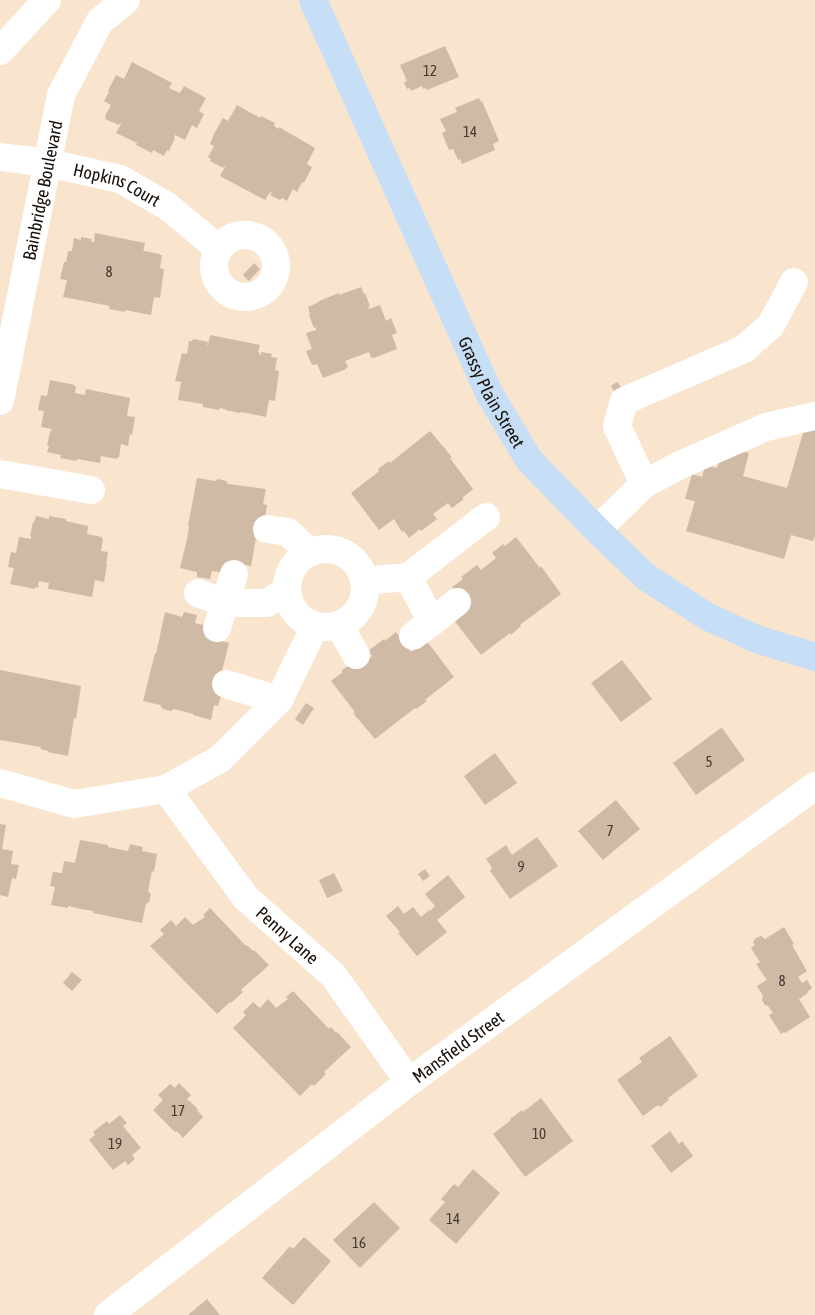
<svg xmlns="http://www.w3.org/2000/svg" width="815" height="1315" font-family="'Asap Condensed',sans-serif">
<style>
.building{fill:#cfbaa5}
.lines{fill:none;stroke-linecap:round;stroke-linejoin:round}
.minor{stroke:#fff;stroke-width:28}
.major{stroke:#c6dff7;stroke-width:28}
.labels{text-anchor:middle;dominant-baseline:central;stroke-width:5;stroke-linejoin:round;paint-order:stroke}
.number-label{font-size:15px;fill:#463a30}
.street-label{font-size:18px;fill:#181009;stroke:#fff}
</style>
<rect width="100%" height="100%" fill="#f9e4ce"/>
<g class="building">
<polygon points="445,46 459,77 427,90 426,88 423,89 422,86 411,91 410,88 407,89 404,82 407,81 400,65"/>
<polygon points="132,62 172,83 169,88 180,93 184,86 206,98 199,111 204,114 197,128 192,125 185,140 175,135 174,137 175,138 169,151 167,150 164,156 153,150 152,153 136,145 137,143 116,133 121,124 120,123 119,125 105,119 106,117 105,116 111,105 104,101 109,92 108,91 116,75 124,79"/>
<polygon points="479,98 481,102 482,101 499,141 493,144 495,150 462,164 460,159 458,160 453,149 449,150 442,133 446,131 440,119 457,112 455,108"/>
<polygon points="237,105 260,118 261,116 275,123 274,126 279,129 279,127 315,148 307,164 312,167 304,183 302,182 297,192 293,189 287,201 282,198 280,200 270,195 272,193 270,192 265,200 220,176 225,167 224,166 223,168 210,161 211,159 208,157 214,146 210,144 214,134 223,118 228,121"/>
<polygon points="95,233 145,243 143,253 144,251 160,254 160,255 162,255 160,268 164,269 160,298 154,297 151,315 125,310 125,312 109,309 110,306 63,297 67,280 60,279 64,262 66,262 68,251 72,251 74,238 81,240 81,237 92,239 91,242 93,242 94,241"/>
<polygon points="254,263 260,269 249,281 243,275"/>
<polygon points="361,287 364,294 365,293 370,306 368,307 369,309 380,305 386,321 391,318 397,333 392,335 397,349 374,358 373,357 371,358 369,352 345,361 348,367 346,368 346,369 323,378 317,364 312,365 306,351 312,349 306,333 316,330 316,327 314,328 309,315 310,314 308,307 319,302 319,301 339,293 339,295"/>
<polygon points="210,335 260,345 258,352 260,353 259,355 261,355 261,352 272,354 271,357 277,358 275,370 279,371 275,401 269,400 266,417 241,412 240,413 225,410 225,409 220,408 219,410 203,407 203,404 178,400 181,382 175,381 182,353 187,354 189,341 192,341 193,339 208,342 207,345 208,345"/>
<polygon points="50,380 75,385 74,386 76,387 75,393 85,395 86,389 130,398 127,416 135,417 132,435 130,434 128,446 121,444 119,457 118,457 117,459 101,456 100,463 77,459 77,461 60,458 61,455 47,452 49,446 47,446 50,432 52,429 41,427 44,411 38,410 41,395 47,396"/>
<polygon points="617,382 621,387 615,392 611,386"/>
<polygon points="805,426 815,429 815,536 813,541 791,535 784,559 686,531 695,501 685,499 692,474 702,477 705,465 717,468 724,446 749,453 743,476 787,488"/>
<polygon points="430,431 452,457 450,458 473,489 462,498 464,499 452,508 448,503 433,514 437,519 421,531 420,529 409,538 404,531 402,532 394,519 379,530 351,493 378,472 379,471 378,469 389,461 390,463"/>
<polygon points="197,478 215,481 218,479 226,481 228,484 266,489 263,504 267,505 265,519 258,518 254,538 256,538 251,566 227,562 225,573 212,571 210,579 197,577 197,572 180,568 187,539 189,527 188,526"/>
<polygon points="36,516 49,519 49,516 66,519 66,521 88,526 87,534 102,537 102,539 103,539 101,551 108,552 106,564 107,564 104,582 95,580 92,597 51,589 48,589 49,583 39,581 38,588 35,587 35,589 10,584 14,568 8,567 11,552 16,553 19,537 31,539 31,536 30,536 33,522 34,522"/>
<polygon points="516,537 540,568 541,566 561,594 520,625 521,626 511,635 510,633 481,655 452,618 457,594 452,587 463,579 461,577 477,565 481,570 496,558 492,553 503,544 505,546"/>
<polygon points="165,612 182,617 184,612 197,615 195,623 208,626 205,637 229,643 222,671 220,671 215,691 222,692 218,706 214,705 211,720 193,715 193,714 174,709 171,711 163,709 160,705 143,701 155,653 156,654"/>
<polygon points="396,632 411,652 426,640 454,677 425,700 427,701 416,709 415,708 375,739 353,713 355,712 331,681 343,672 341,671 353,662 357,668 372,656 368,651 384,639 385,641"/>
<polygon points="622,660 652,699 621,722 591,683"/>
<polygon points="0,670 81,686 76,719 74,718 68,756 48,752 48,751 40,749 41,747 0,740"/>
<polygon points="306,703 314,708 303,725 295,719"/>
<polygon points="721,728 722,728 745,760 696,795 673,763"/>
<polygon points="495,753 517,783 485,805 464,776"/>
<polygon points="616,800 640,829 603,860 578,831"/>
<polygon points="0,824 6,825 2,849 13,851 11,864 19,865 16,879 12,878 8,897 0,895"/>
<polygon points="537,837 558,866 510,899 490,871 492,868 486,859 506,845 512,855"/>
<polygon points="80,840 108,845 108,847 128,851 130,844 143,847 142,851 157,854 154,872 152,871 148,891 151,894 149,902 146,904 142,923 93,913 93,911 81,909 68,906 68,908 51,905 55,887 50,886 53,872 62,873 64,861 75,863"/>
<polygon points="425,869 430,876 423,881 418,874"/>
<polygon points="334,873 343,891 327,898 319,880"/>
<polygon points="448,875 465,897 437,920 447,932 417,956 398,933 400,932 386,916 398,906 404,914 413,907 421,917 429,910 430,911 435,906 425,894"/>
<polygon points="210,908 246,946 247,945 253,951 254,950 269,965 241,990 243,992 231,1003 230,1002 217,1014 150,946 164,934 160,930 171,920 176,926 185,917 193,925 205,917 203,915"/>
<polygon points="784,927 794,944 792,945 807,971 798,977 802,983 807,980 812,988 807,992 808,993 799,999 810,1017 785,1033 784,1032 781,1034 769,1015 773,1013 768,1006 765,1005 762,1000 763,996 757,986 767,980 756,964 760,962 751,948 755,945 753,942 756,938 761,936 765,939"/>
<polygon points="72,972 82,980 72,991 63,983"/>
<polygon points="293,991 329,1029 331,1027 336,1033 337,1032 351,1047 324,1072 326,1074 314,1086 312,1084 300,1096 233,1028 246,1015 243,1012 253,1002 260,1008 268,999 276,1008 288,999 286,997"/>
<polygon points="670,1036 698,1076 668,1098 669,1100 660,1107 658,1105 643,1116 617,1080 642,1062 639,1058"/>
<polygon points="179,1083 191,1095 187,1099 198,1109 197,1110 203,1117 183,1138 177,1131 175,1132 153,1110 163,1100 158,1095 170,1084 175,1088"/>
<polygon points="541,1098 573,1141 525,1177 493,1134 511,1120 510,1119 522,1110 523,1112"/>
<polygon points="120,1115 127,1123 123,1126 141,1148 132,1155 135,1159 128,1165 125,1161 113,1170 89,1140 95,1135 93,1132 107,1121 109,1124"/>
<polygon points="670,1131 679,1144 682,1141 693,1156 671,1173 651,1146"/>
<polygon points="473,1169 500,1193 456,1244 429,1220 445,1202 441,1199 454,1184 458,1187"/>
<polygon points="374,1202 400,1228 360,1268 333,1240"/>
<polygon points="304,1237 331,1261 293,1305 262,1278 290,1246 293,1249"/>
<polygon points="207,1299 220,1315 188,1315"/>
</g>
<g class="lines">
<g class="minor">
<polyline points="0,51 47,0"/>
<path id="s1" d="M0,157L48,163L120,179L167,206L219,249"/>
<circle cx="245" cy="266" r="31"/>
<path id="s2" d="M0,401L61,95L100,21L126,0"/>
<polyline points="0,474 91,490"/>
<polyline points="644,484 617,426 624,401 744,349 771,325 794,282"/>
<polyline points="267,529 288,532 310,553"/>
<polyline points="597,530 644,484 680,465 766,427 815,416"/>
<circle cx="326" cy="588" r="39"/>
<polyline points="408,577 432,622"/>
<polyline points="364,581 408,577 486,517"/>
<polyline points="198,593 225,603 267,603 287,590"/>
<polyline points="339,625 356,655"/>
<polyline points="217,628 234,574"/>
<polyline points="413,636 432,622 457,602"/>
<polyline points="226,684 279,700"/>
<polyline points="0,783 74,804 166,789 220,759 279,700 315,626"/>
<path id="s3" d="M166,789L246,898L333,975L409,1082"/>
<path id="s4" d="M108,1315L409,1082L815,786"/>
</g>
<path class="major" id="s5" d="M313,0L489,393L529,460L597,530L646,577L708,617L759,640L815,657"/>
</g>
<g class="labels">
<g class="number-label">
<text x="430" y="70">12</text>
<text x="470" y="131">14</text>
<text x="109" y="271">8</text>
<text x="709" y="761">5</text>
<text x="610" y="830">7</text>
<text x="521" y="866">9</text>
<text x="782" y="980">8</text>
<text x="178" y="1110">17</text>
<text x="539" y="1133">10</text>
<text x="115" y="1143">19</text>
<text x="453" y="1218">14</text>
<text x="359" y="1242">16</text>
</g>
<g class="street-label">
<text stroke="none"><textPath href="#s1" startOffset="121">Hopkins Court</textPath></text>
<text stroke="none"><textPath href="#s2" startOffset="215">Bainbridge Boulevard</textPath></text>
<text stroke="none"><textPath href="#s5" startOffset="431">Grassy Plain Street</textPath></text>
<text stroke="none"><textPath href="#s3" startOffset="191">Penny Lane</textPath></text>
<text stroke="none"><textPath href="#s4" startOffset="441">Mansfield Street</textPath></text>
</g>
</g>
</svg>
